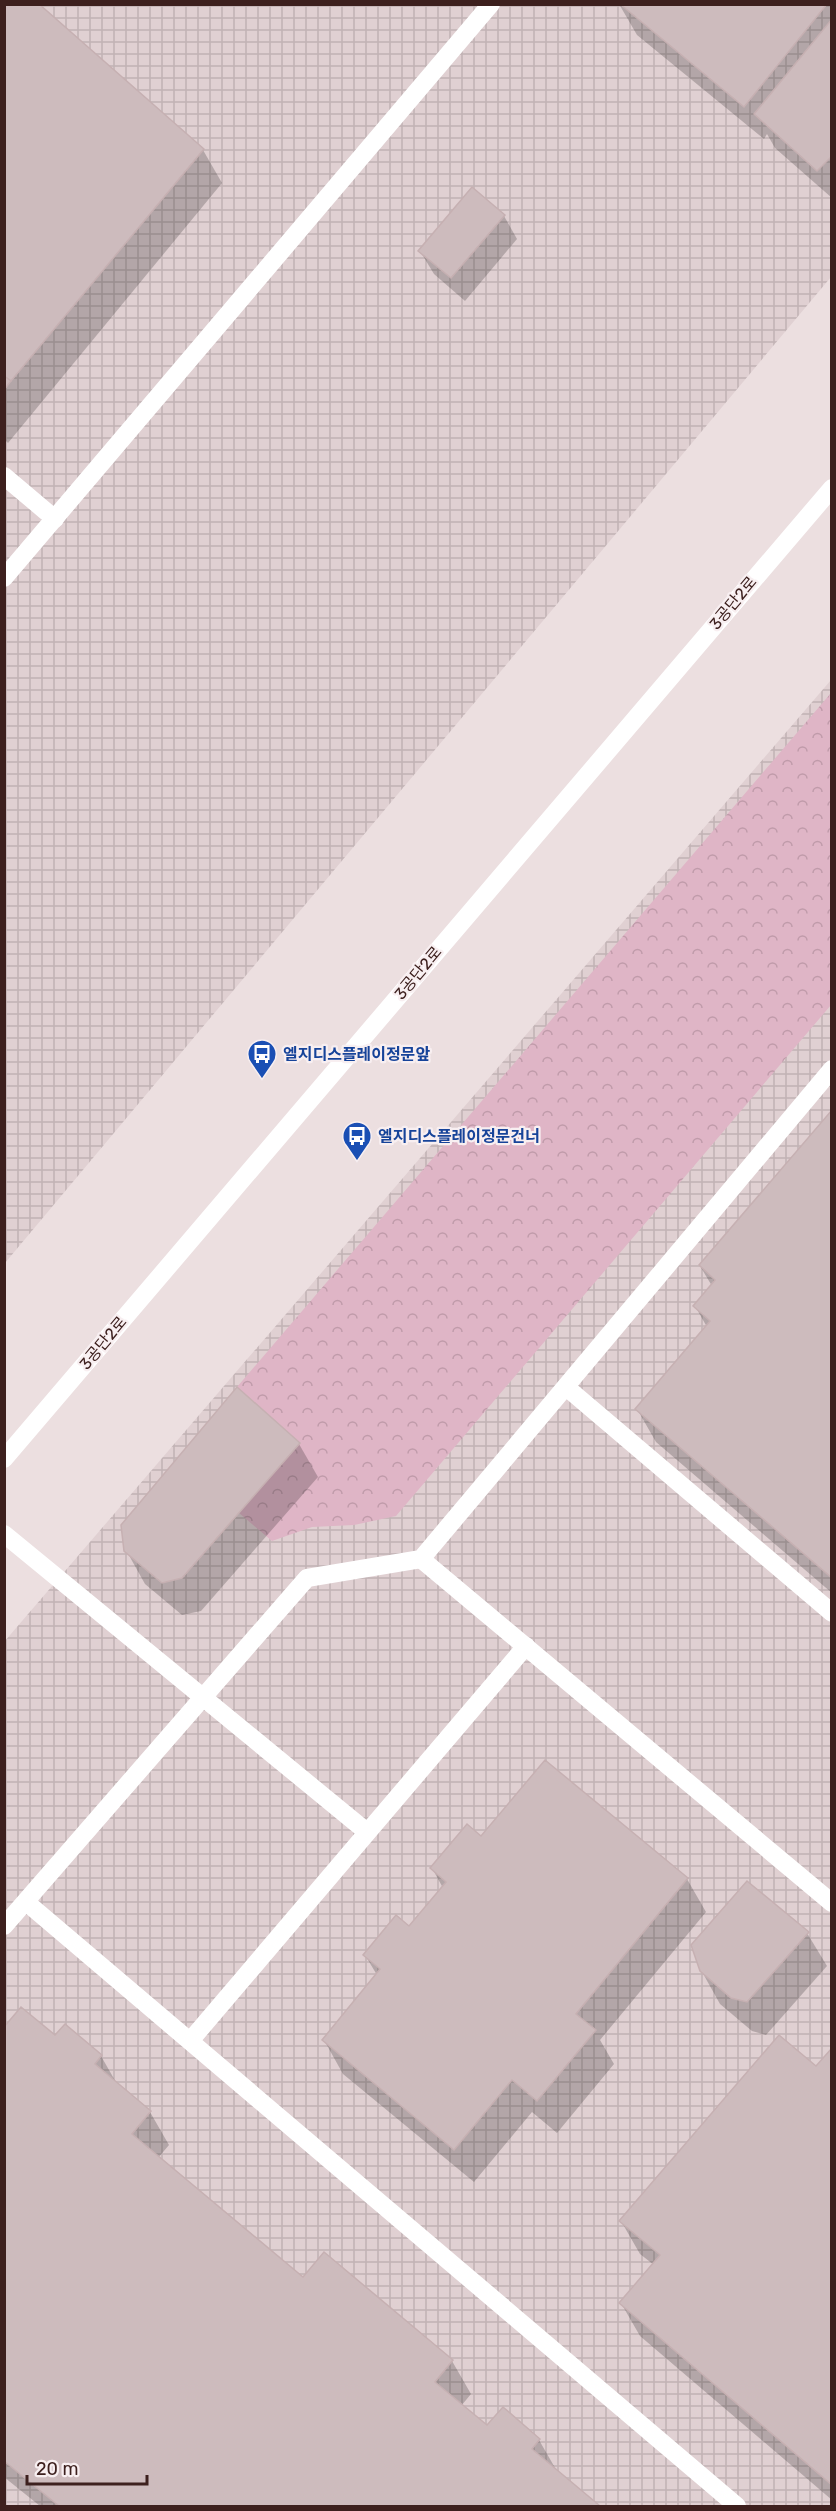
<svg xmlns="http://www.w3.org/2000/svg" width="836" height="2511" font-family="Rubik,'Noto Sans KR',sans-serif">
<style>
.industrial{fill:url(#industrial-grid)}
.forest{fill:url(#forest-crowns)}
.shadow{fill:#0003}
.building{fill:#cdbbbd;stroke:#c6b0b2;stroke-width:1.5}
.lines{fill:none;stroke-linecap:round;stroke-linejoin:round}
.minor{stroke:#fff;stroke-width:18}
.labels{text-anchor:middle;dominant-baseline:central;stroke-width:4.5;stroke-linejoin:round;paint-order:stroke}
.street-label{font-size:16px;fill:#3d201e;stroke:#f8eff1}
.transit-label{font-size:16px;font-weight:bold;fill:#164399;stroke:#f8eff1;text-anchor:start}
</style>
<defs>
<pattern id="industrial-grid" width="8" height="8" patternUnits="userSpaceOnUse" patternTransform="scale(1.5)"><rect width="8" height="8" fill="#e0d0d2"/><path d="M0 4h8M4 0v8" fill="none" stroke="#c1b2b4"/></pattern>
<pattern id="forest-crowns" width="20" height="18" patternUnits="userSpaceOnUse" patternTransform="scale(1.5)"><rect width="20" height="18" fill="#dfb5c6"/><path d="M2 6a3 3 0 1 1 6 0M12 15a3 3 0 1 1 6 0" fill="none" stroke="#c09baa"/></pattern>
</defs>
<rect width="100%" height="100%" fill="#ecdfe0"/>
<g class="industrial">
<polygon points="5,5 831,5 831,277 5,1263"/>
<polygon points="831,680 831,2506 5,2506 4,1642"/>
</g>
<polygon class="forest" points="831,693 831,1005 396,1516 354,1525 312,1527 272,1541 239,1513 299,1442 237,1387"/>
<g class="shadow">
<polygon points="4,4 203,150 222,183 8,443 4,439"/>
<polygon points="619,4 832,4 832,198 775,148 767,134 764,139 637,35"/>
<polygon points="504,216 517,239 465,301 434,274 420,251"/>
<polygon points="832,1113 832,1593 656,1442 637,1409 707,1327 695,1306 712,1286 700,1266"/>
<polygon points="299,1444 318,1477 201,1611 182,1615 145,1584 126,1550"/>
<polygon points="481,1838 687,1879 706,1912 600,2040 614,2064 557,2133 532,2112 474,2182 343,2074 324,2040 377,1975 365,1955 410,1928 443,1888 432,1868"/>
<polygon points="807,1933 827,1966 766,2035 752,2031 720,2004 701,1970"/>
<polygon points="4,2029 55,2037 101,2056 117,2084 150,2112 169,2145 158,2158 303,2279 452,2361 471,2394 461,2406 487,2427 539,2440 558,2473 598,2506 40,2506 4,2477"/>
<polygon points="832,2050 832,2500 640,2336 621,2303 654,2265 640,2254 621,2221 816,2068"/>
</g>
<g class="building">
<polygon points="4,4 39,4 204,149 11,381 4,376"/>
<polygon points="620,4 827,4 744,107"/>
<polygon points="832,19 832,156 817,171 754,114"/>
<polygon points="472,187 505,215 451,278 418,251"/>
<polygon points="4,376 11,381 4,390"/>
<polygon points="832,1110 832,1578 635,1409 710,1321 693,1306 715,1280 699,1265"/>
<polygon points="237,1387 300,1443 182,1578 162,1583 124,1551 121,1525"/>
<polygon points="545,1760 688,1878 576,2014 596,2030 537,2101 512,2080 454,2150 322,2040 380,1969 363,1955 396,1915 409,1926 446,1882 430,1868 467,1824 481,1836"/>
<polygon points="747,1881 809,1932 747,2002 731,1998 700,1971 691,1945"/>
<polygon points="21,2007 55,2035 65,2024 102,2055 95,2064 151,2111 132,2134 303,2277 324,2252 453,2360 435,2382 487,2425 503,2407 540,2439 532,2449 600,2506 59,2506 4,2461 4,2027"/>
<polygon points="779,2035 816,2066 832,2048 832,2485 619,2303 660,2255 619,2221"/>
</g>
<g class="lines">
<g class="minor">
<polyline points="4,476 55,519"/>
<polyline points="4,578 491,4"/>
<polyline points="566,1387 832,1613"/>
<polyline points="4,1459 832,488"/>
<polyline points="4,1534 367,1832"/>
<polyline points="421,1559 832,1903"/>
<polyline points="26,1902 737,2506"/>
<polyline points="4,1926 307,1578 421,1559 832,1069"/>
<polyline points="190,2041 526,1646"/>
</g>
</g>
<defs>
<g id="bus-pin" transform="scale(1.5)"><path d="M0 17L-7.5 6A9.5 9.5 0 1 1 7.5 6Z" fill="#1a4fb4" stroke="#f8eff1"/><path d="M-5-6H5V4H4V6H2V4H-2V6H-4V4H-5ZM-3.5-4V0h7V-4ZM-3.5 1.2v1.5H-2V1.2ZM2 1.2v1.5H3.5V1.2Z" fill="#fff"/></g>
</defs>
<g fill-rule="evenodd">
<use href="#bus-pin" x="262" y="1054"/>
<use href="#bus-pin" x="357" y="1136"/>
</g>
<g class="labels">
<g class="street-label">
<text transform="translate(733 603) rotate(-50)">3공단2로</text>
<text transform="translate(418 973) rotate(-50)">3공단2로</text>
<text transform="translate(103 1343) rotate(-50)">3공단2로</text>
</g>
<g class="transit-label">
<text x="283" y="1054">엘지디스플레이정문앞</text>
<text x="378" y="1136">엘지디스플레이정문건너</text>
</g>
</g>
<rect width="836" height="2511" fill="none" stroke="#3d201e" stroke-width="12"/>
<path d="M27 2475v9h120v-9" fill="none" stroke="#3d201e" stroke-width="3"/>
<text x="36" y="2475" font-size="18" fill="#3d201e" stroke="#f8eff1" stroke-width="4.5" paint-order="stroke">20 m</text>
</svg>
